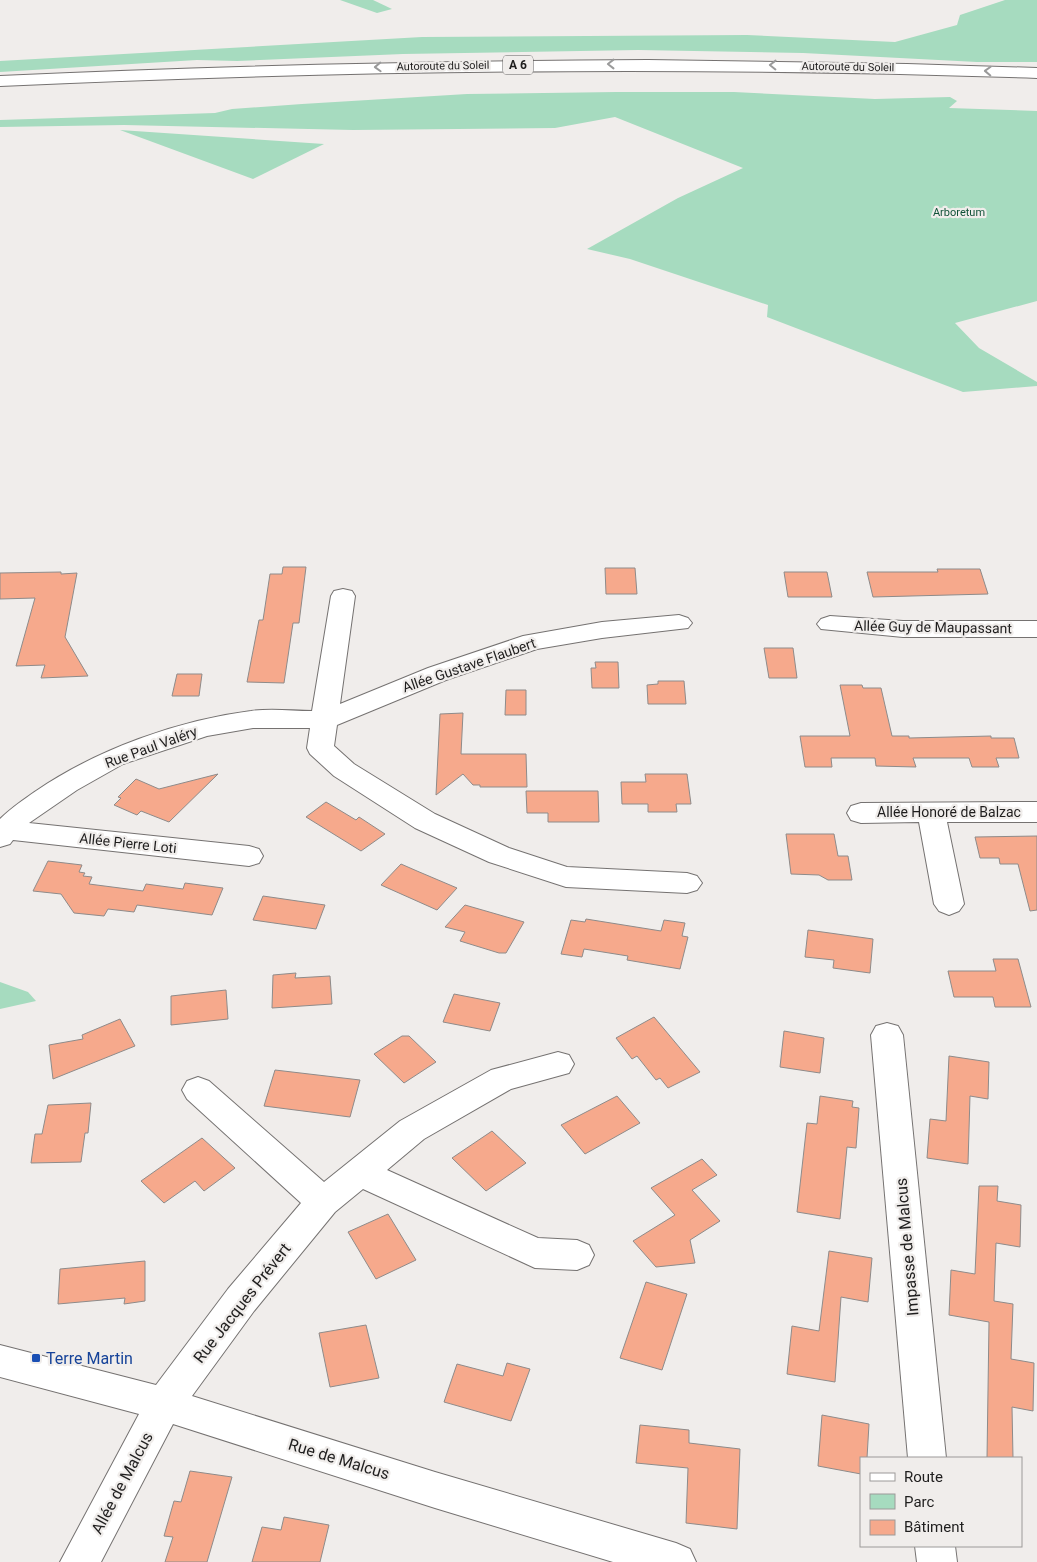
<svg xmlns="http://www.w3.org/2000/svg" width="1037" height="1562" font-family="Roboto,sans-serif">
<style>
.green{fill:#a6dbbf}
.building{fill:#f6a98c;stroke:#8e8b8a}
.lines{fill:none;stroke-linecap:round;stroke-linejoin:round}
.minor-casing{stroke:#757271;stroke-width:2}
.highway-casing{stroke:#757271;stroke-width:2}
.minor{fill:#fff;fill-rule:evenodd}
.highway{fill:#fff;fill-rule:evenodd}
.oneway{stroke:#9a9a9a}
.transit-dot{fill:#1a4fb4;stroke:#f0edeb;stroke-width:2}
.labels{text-anchor:middle;dominant-baseline:central;stroke-width:4.5;stroke-linejoin:round;paint-order:stroke}
.far-street-label{font-size:11px;fill:#1f1e1e;stroke:#f0edeb}
.far-park-label{font-size:11px;fill:#105238;stroke:#f0edeb}
.shield{fill:#f0edeb;stroke:#5e5c5c;stroke-width:1}
.shield-label{font-size:12px;font-weight:bold;fill:#1f1e1e}
.street-label{font-size:14px;fill:#1f1e1e;stroke:#f0edeb}
.near-street-label{font-size:16px;fill:#1f1e1e;stroke:#f0edeb}
.near-transit-label{font-size:16px;fill:#164399;stroke:#f0edeb;text-anchor:start}
</style>
<rect width="100%" height="100%" fill="#f0edeb"/>
<g class="green">
<polygon points="340,0 373,0 392,9 377,13"/>
<polygon points="1005,0 1037,0 1037,62 977,62 803,53 638,50 403,54 237,61 197,60 0,72 0,61 422,37 747,35 895,42 957,25 960,15"/>
<polygon points="616,92 734,92 875,99 950,97 957,101 949,108 1037,111 1037,301 955,323 979,348 1037,382 1037,386 963,392 767,317 768,305 630,259 587,249 678,198 743,168 615,117 555,128 353,130 124,125 0,127 0,120 215,113 232,109 302,104 467,94"/>
<polygon points="120,130 324,144 253,179"/>
<polygon points="0,982 28,992 36,1001 0,1009"/>
</g>
<g class="building">
<polygon points="283,567 306,567 299,623 293,623 284,683 247,682 259,620 263,620 270,574 282,574"/>
<polygon points="605,568 635,568 637,594 606,594"/>
<polygon points="937,569 980,569 988,594 873,597 867,572 938,572"/>
<polygon points="61,572 61,574 77,573 65,637 88,676 41,678 45,665 16,666 35,598 0,599 0,573"/>
<polygon points="784,572 827,572 832,597 788,597"/>
<polygon points="764,648 793,648 797,678 769,678"/>
<polygon points="595,662 618,662 619,688 592,688 591,668 596,668"/>
<polygon points="177,674 202,674 199,696 172,696"/>
<polygon points="658,681 684,681 686,704 648,704 647,685 658,684"/>
<polygon points="840,685 862,685 863,688 881,688 892,736 909,736 909,738 991,736 991,738 1014,738 1019,758 996,758 999,767 972,767 969,758 913,758 916,767 876,766 875,758 831,758 832,767 805,767 800,736 850,736"/>
<polygon points="506,690 526,690 526,715 505,715"/>
<polygon points="463,713 461,754 526,754 527,787 480,787 480,785 473,785 463,774 436,795 440,714"/>
<polygon points="218,774 169,822 141,811 137,815 114,805 121,798 118,797 136,779 159,789"/>
<polygon points="645,774 687,774 691,804 676,804 677,812 648,812 648,804 622,804 621,782 646,782"/>
<polygon points="526,791 598,791 599,822 548,822 548,813 527,813"/>
<polygon points="326,802 356,820 359,817 385,834 361,851 306,817"/>
<polygon points="786,834 834,834 838,856 848,856 852,880 828,880 819,875 791,874"/>
<polygon points="1037,836 1037,910 1030,911 1018,864 1000,864 999,858 980,858 975,837"/>
<polygon points="48,861 82,865 79,872 85,873 83,876 92,877 89,884 143,891 146,884 183,889 185,883 223,888 212,915 137,905 134,912 108,909 104,916 74,913 61,894 33,891"/>
<polygon points="401,864 417,871 457,888 437,910 381,885"/>
<polygon points="263,896 325,905 316,929 253,920"/>
<polygon points="465,905 524,922 506,953 499,953 460,941 465,932 445,927"/>
<polygon points="586,919 661,931 664,920 685,923 682,936 688,937 680,969 627,960 628,956 584,949 582,957 561,954 571,920 585,922"/>
<polygon points="808,930 873,939 870,973 833,968 834,960 805,957"/>
<polygon points="993,959 1018,959 1031,1007 995,1007 993,997 954,997 948,971 996,971"/>
<polygon points="296,973 295,978 330,976 332,1004 272,1008 273,975"/>
<polygon points="226,990 228,1019 171,1025 171,996"/>
<polygon points="454,994 500,1003 490,1031 443,1022"/>
<polygon points="654,1017 700,1072 668,1088 660,1078 656,1080 637,1056 632,1059 616,1038"/>
<polygon points="120,1019 135,1046 53,1079 49,1045 83,1039 82,1035"/>
<polygon points="784,1031 824,1038 820,1073 780,1067"/>
<polygon points="402,1036 409,1036 436,1062 404,1083 374,1054"/>
<polygon points="949,1056 989,1062 988,1099 970,1096 968,1164 927,1158 930,1119 946,1121"/>
<polygon points="275,1070 360,1080 350,1117 264,1106"/>
<polygon points="617,1096 640,1123 585,1154 561,1125"/>
<polygon points="820,1096 853,1101 852,1107 859,1108 856,1148 847,1147 840,1219 797,1212 807,1123 817,1124"/>
<polygon points="91,1103 88,1133 85,1133 81,1162 31,1163 35,1134 42,1134 48,1105"/>
<polygon points="492,1131 526,1163 486,1191 452,1158"/>
<polygon points="202,1138 235,1168 204,1191 195,1181 164,1203 141,1181"/>
<polygon points="702,1159 717,1175 692,1190 720,1221 690,1240 695,1263 656,1267 633,1241 675,1215 651,1188"/>
<polygon points="979,1186 998,1186 997,1201 1021,1205 1020,1247 996,1243 994,1301 1013,1304 1011,1359 1034,1363 1033,1411 1012,1407 1013,1458 987,1458 989,1322 949,1315 951,1270 975,1274"/>
<polygon points="388,1214 416,1260 376,1279 348,1232"/>
<polygon points="829,1251 872,1258 868,1302 841,1297 835,1382 787,1374 792,1326 819,1331"/>
<polygon points="145,1261 145,1301 124,1304 125,1298 58,1304 60,1269"/>
<polygon points="646,1282 687,1294 662,1370 620,1358"/>
<polygon points="366,1325 379,1378 330,1387 319,1333"/>
<polygon points="507,1363 530,1369 511,1421 444,1402 457,1364 503,1376"/>
<polygon points="822,1415 869,1424 867,1458 861,1458 861,1474 818,1466"/>
<polygon points="640,1425 689,1430 689,1443 740,1449 737,1529 686,1523 688,1468 636,1463"/>
<polygon points="190,1471 232,1477 207,1562 165,1562 173,1537 164,1536 174,1501 181,1502"/>
<polygon points="284,1517 329,1525 320,1562 252,1562 262,1527 281,1530"/>
</g>
<g class="lines">
<g class="minor-casing">
<g id="minor">
<path d="M343,589L352,591L355,596L340,704L428,668L523,636L602,622L679,615L688,618L692,623L688,628L602,638L537,649L446,680L337,725L334,746L354,764L435,814L509,848L567,867L687,873L697,876L702,883L697,890L687,893L566,887L489,862L415,828L334,776L310,754L307,748L310,728H253L207,736L123,764L77,790L29,823L249,846L259,849L263,856L259,863L249,866L13,840L10,844L0,847V819C11,808 23,800 36,791C96,750 178,720 251,711C271,708 293,711 312,711L331,596L334,591Z"/>
<polygon points="830,616 903,621 1037,621 1037,637 903,637 821,629 817,624 821,619"/>
<polygon points="1037,802 1037,822 947,822 964,904 959,911 949,915 939,911 934,904 919,822 861,823 851,820 847,813 851,806 861,803"/>
<polygon points="887,1023 898,1026 903,1035 946,1458 908,1458 871,1035 876,1026"/>
<polygon points="558,1052 569,1055 574,1064 569,1073 511,1089 424,1139 387,1170 538,1238 577,1240 589,1245 594,1255 589,1265 577,1270 535,1268 363,1189 335,1212 254,1311 192,1396 435,1472 676,1543 690,1549 696,1562 613,1562 435,1508 173,1424 101,1562 60,1562 139,1414 0,1377 0,1345 156,1385 228,1289 301,1203 187,1099 182,1090 187,1081 198,1077 209,1081 324,1182 400,1121 491,1070"/>
<polygon points="915,1546 955,1546 957,1562 917,1562"/>
</g>
</g>
<g class="highway-casing">
<path id="highway" d="M648,60L907,64L1037,68V78C691,66 346,70 0,86V76C216,66 432,61 648,60Z"/>
</g>
<use href="#minor" class="minor"/>
<use href="#highway" class="highway"/>
</g>
<defs><path id="oneway-chevron" d="M-2-3.5L2.5 0L-2 3.5" fill="none" stroke-width="1.6" stroke-linecap="round" stroke-linejoin="round" transform="scale(1.25)"/></defs>
<g class="oneway">
<use href="#oneway-chevron" transform="translate(611 64) rotate(180)"/>
<use href="#oneway-chevron" transform="translate(773 65) rotate(-179)"/>
<use href="#oneway-chevron" transform="translate(378 67) rotate(178)"/>
<use href="#oneway-chevron" transform="translate(988 71) rotate(-178)"/>
</g>
<rect class="transit-dot" x="31" y="1353" width="10" height="10" rx="2.5"/>
<g class="labels">
<g class="far-street-label">
<text transform="translate(443 66) rotate(-1)">Autoroute du Soleil</text>
<text transform="translate(848 67) rotate(1)">Autoroute du Soleil</text>
</g>
<g class="far-park-label">
<text x="959" y="212">Arboretum</text>
</g>
<rect class="shield" x="503" y="55.5" width="30" height="19" rx="4"/>
<g class="shield-label">
<text x="518" y="65">A 6</text>
</g>
<g class="street-label">
<text transform="translate(933 627) rotate(1)">Allée Guy de Maupassant</text>
<text transform="translate(469 665) rotate(-19)">Allée Gustave Flaubert</text>
<text transform="translate(151 747) rotate(-20)">Rue Paul Valéry</text>
<text x="949" y="812">Allée Honoré de Balzac</text>
<text transform="translate(128 843) rotate(6)">Allée Pierre Loti</text>
</g>
<g class="near-street-label">
<text transform="translate(907 1247) rotate(-95)">Impasse de Malcus</text>
<text transform="translate(242 1303) rotate(-52)">Rue Jacques Prévert</text>
<text transform="translate(339 1459) rotate(17)">Rue de Malcus</text>
<text transform="translate(122 1483) rotate(-62)">Allée de Malcus</text>
</g>
<g class="near-transit-label">
<text x="46" y="1358">Terre Martin</text>
</g>
</g>
<rect x="860" y="1457" width="162" height="90" fill="#f0edeb" stroke="#9c9a99"/>
<rect x="870" y="1473" width="25" height="8" fill="#ffffff" stroke="#9c9a99"/>
<text x="904" y="1482" font-size="15" fill="#1f1e1e">Route</text>
<rect x="870" y="1494" width="25" height="15" fill="#a6dbbf" stroke="#9c9a99"/>
<text x="904" y="1507" font-size="15" fill="#1f1e1e">Parc</text>
<rect x="870" y="1520" width="25" height="15" fill="#f6a98c" stroke="#9c9a99"/>
<text x="904" y="1532" font-size="15" fill="#1f1e1e">Bâtiment</text>
</svg>
